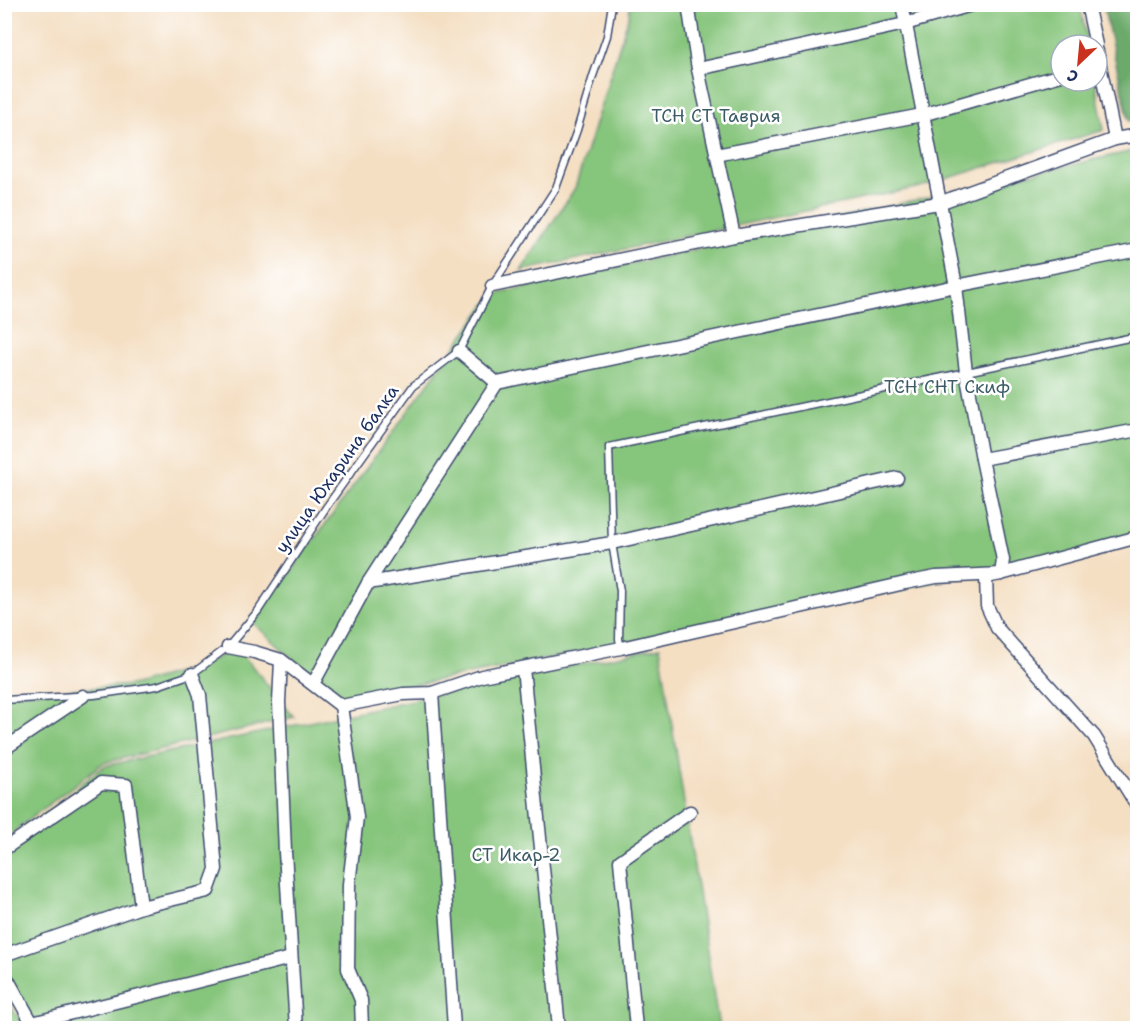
<svg xmlns="http://www.w3.org/2000/svg" width="1142" height="1033" font-family="'Shantell Sans',sans-serif">
<style>
.green{fill:#86c57c;stroke:#507a6d;stroke-width:1.5}
.forest{fill:#6caa6c;stroke:#446c65;stroke-width:1.5}
.lines{fill:none;stroke-linecap:round;stroke-linejoin:round}
.lane-casing{stroke:#3c496d;stroke-width:9}
.street-casing{stroke:#3c496d;stroke-width:15}
.lane{stroke:#fff;stroke-width:6}
.street{stroke:#fff;stroke-width:12}
.labels{text-anchor:middle;dominant-baseline:central;stroke-width:5;stroke-linejoin:round;paint-order:stroke}
.park-label{font-size:18px;fill:#3b5c67;stroke:#fff}
.street-label{font-size:18px;fill:#1b2f5e;stroke:#fff}
</style>
<rect width="100%" height="100%" fill="#fff"/>
<filter id="ink" filterUnits="userSpaceOnUse"><feTurbulence type="fractalNoise" baseFrequency=".0167" numOctaves="2"/><feDisplacementMap in="SourceGraphic" scale="12" xChannelSelector="R" yChannelSelector="G"/><feConvolveMatrix kernelMatrix="1 2 1 2 8 2 1 2 1" color-interpolation-filters="sRGB"/></filter>
<filter id="wash" filterUnits="userSpaceOnUse"><feTurbulence type="fractalNoise" baseFrequency=".008" numOctaves="4" result="noise"/><feDisplacementMap in="SourceGraphic" scale="24" xChannelSelector="R" yChannelSelector="G"/><feGaussianBlur stdDeviation="1.35" result="paint"/><feColorMatrix in="noise" values="0 0 0 0 0 0 0 0 0 0 0 0 0 0 0 0 0 1.4 0 .05"/><feComposite in="paint" operator="in"/></filter>
<g filter="url(#wash)">
<rect width="100%" height="100%" fill="#f4dfc3"/>
<g class="green">
<polygon points="630,5 1080,5 1088,45 1061,45 1061,81 1095,81 1104,130 920,187 521,271 575,188 629,15"/>
<polygon points="1137,150 1137,542 338,700 253,623 493,295"/>
<polygon points="660,647 719,1028 35,1028 5,982 5,846 104,766"/>
<polygon points="238,649 294,717 103,763 5,838 5,694 134,685 188,670"/>
<polygon points="4,997 5,997 25,1028 5,1028"/>
</g>
<polygon class="forest" points="1103,5 1137,5 1137,120 1129,121"/>
</g>
<g filter="url(#ink)">
<g class="lines">
<g class="lane-casing">
<g id="lane">
<polyline points="621,648 619,639 620,591 612,543 609,447 1138,336"/>
<polyline points="4,700 94,695 157,686 192,674 228,647 258,611 327,506 413,386 459,351 492,286 556,188 577,130 593,76 607,36 612,4"/>
</g>
</g>
<g class="street-casing">
<g id="street">
<polyline points="688,4 698,69 734,236"/>
<polyline points="902,4 956,286 966,372 982,459 1003,560 1001,574 986,577 987,606 997,628 1094,736 1138,807"/>
<polyline points="1087,4 1096,45"/>
<polyline points="1097,51 1115,139"/>
<polyline points="698,69 905,24 975,4"/>
<polyline points="716,155 922,115 1061,75"/>
<polyline points="492,286 734,236 939,203 1115,139 1138,135"/>
<polyline points="459,351 497,383 956,286 1138,250"/>
<polyline points="982,459 1138,430"/>
<polyline points="368,583 497,383"/>
<polyline points="228,647 254,652 281,660 341,706 403,694 432,693 482,676 621,648 905,583 936,577 1001,574 1138,537"/>
<polyline points="281,660 279,702 285,852 296,1028"/>
<polyline points="523,668 559,1028"/>
<polyline points="313,684 368,583 612,543 897,478"/>
<polyline points="432,693 454,1028"/>
<polyline points="341,706 357,817 349,884 348,969 361,1000 362,1028"/>
<polyline points="4,749 83,696"/>
<polyline points="4,849 101,783 126,785 141,907"/>
<polyline points="4,955 141,907 208,891 216,869 200,695 192,674"/>
<polyline points="4,973 35,1028"/>
<polyline points="32,1023 291,958"/>
<polyline points="636,1028 620,861 690,812"/>
</g>
</g>
<use href="#lane" class="lane"/>
<use href="#street" class="street"/>
</g>
</g>
<g class="labels">
<g class="park-label">
<text x="716" y="116">ТСН СТ Таврия</text>
<text x="947" y="387">ТСН СНТ Скиф</text>
<text x="516" y="855">СТ Икар-2</text>
</g>
<g class="street-label">
<text transform="translate(337 469) rotate(-55)">улица Юхарина балка</text>
</g>
</g>
<rect width="1142" height="1033" fill="none" stroke="#fff" stroke-width="24"/>
<g transform="translate(1079 63) rotate(206)"><circle r="28" fill="#ffffff" stroke="#a4acbf" stroke-width="1.5"/>
<path d="M0-4.5L10 22L0 15L-10 22Z" fill="#c8321e"/>
<text y="-9" font-size="16" font-weight="bold" text-anchor="middle" fill="#1b2f5e">С</text>
</g>
</svg>
